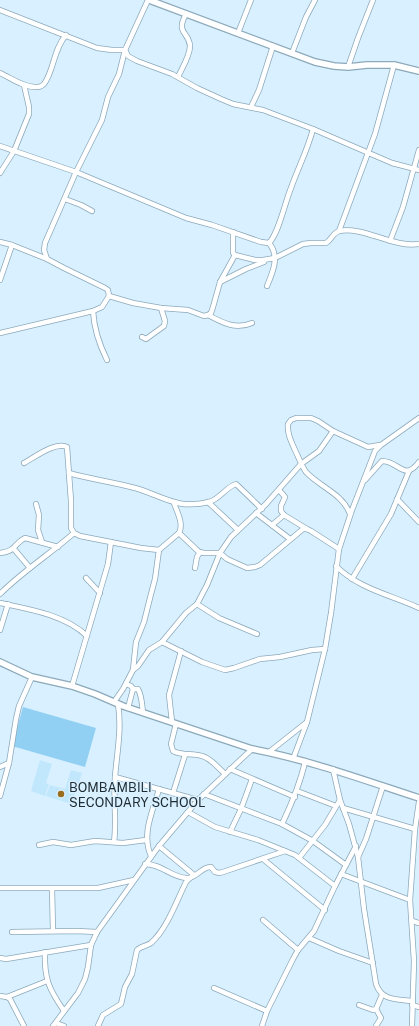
<svg xmlns="http://www.w3.org/2000/svg" width="419" height="1026" font-family="'Public Sans',sans-serif">
<style>
.built{fill:#c1e7fd}
.green{fill:#92d0f3}
.lines{fill:none;stroke-linecap:round;stroke-linejoin:round}
.minor-casing{stroke:#8ca9ba;stroke-width:6}
.tertiary-casing{stroke:#8ca9ba;stroke-width:8}
.minor{stroke:#fff;stroke-width:4.5}
.tertiary{stroke:#fff;stroke-width:5.5}
.poi-dot{fill:#9a6c1d;stroke:#d8f0ff;stroke-width:1.5}
.labels{text-anchor:middle;dominant-baseline:central;stroke-width:3;stroke-linejoin:round;paint-order:stroke}
.poi-label{font-size:13px;fill:#1f2b32;stroke:#d8f0ff;text-anchor:start}
</style>
<rect width="100%" height="100%" fill="#d8f0ff"/>
<g class="built">
<polygon points="40,760 52,764 46,783 49,784 45,796 31,791"/>
<polygon points="71,770 82,773 76,792 72,791 75,793 72,804 46,796 50,785 65,789"/>
</g>
<polygon class="green" points="23,707 96,728 85,767 12,746"/>
<g class="lines">
<g class="minor-casing">
<g id="minor">
<polyline points="0,10 97,48 112,50 125,50 128,56 137,61 172,74 197,88 221,99 233,104 263,110 313,129 392,163 419,170"/>
<polyline points="238,33 251,0"/>
<polyline points="292,53 306,17 315,0"/>
<polyline points="348,67 358,38 373,0"/>
<path d="M0,73C11,78 23,87 35,87C39,87 41,87 44,84C54,71 53,50 66,35"/>
<path d="M178,77C182,68 190,56 190,46C189,31 175,34 186,14"/>
<polyline points="251,107 259,90 273,46"/>
<path d="M0,146L76,172L186,218L212,225L261,242L269,243C279,233 285,202 291,188C298,168 308,149 313,129"/>
<polyline points="0,173 14,151 29,114 29,107 24,85"/>
<polyline points="65,199 81,205 92,211"/>
<polyline points="339,231 375,134 394,65"/>
<path d="M233,232V253L235,255L255,260H263L275,258L303,244L311,243H326C331,240 333,233 339,231C363,226 393,248 419,244"/>
<polyline points="390,241 403,207 419,150"/>
<polyline points="0,242 12,245 47,259"/>
<polyline points="0,280 12,245"/>
<polyline points="220,282 246,269 264,262"/>
<path d="M267,286C273,272 280,256 269,243"/>
<polyline points="109,296 133,303 161,308 188,310 204,316 208,315 211,313 213,307 220,282 235,255"/>
<path d="M93,311C94,329 99,344 107,360"/>
<path d="M208,315C223,323 236,330 252,323"/>
<polyline points="0,333 93,311 102,307 109,296 108,290 105,288 64,268 47,259 44,250 45,243 76,172 102,120 108,97 119,74 125,50 148,0"/>
<polyline points="142,337 146,339 164,326 165,321 161,308"/>
<path d="M24,463C35,457 56,441 67,447L71,501V528L74,533L80,536L141,548L159,550L179,533C184,524 177,512 174,503"/>
<path d="M69,473C90,479 113,482 135,488C163,496 177,510 209,502C220,499 226,487 236,484L262,509"/>
<path d="M365,480L382,461C399,461 404,482 419,462"/>
<polyline points="279,490 285,497 281,506 281,511 284,515 307,529"/>
<polyline points="397,499 419,522"/>
<polyline points="208,502 238,530"/>
<polyline points="36,504 39,515 38,530 42,542"/>
<polyline points="256,513 290,539"/>
<path d="M350,514C343,494 320,487 306,472C301,465 299,458 295,450C291,441 287,433 288,424L291,420L296,418H311L318,421L333,431L368,447L380,445"/>
<polyline points="272,525 284,515"/>
<polyline points="179,533 199,552 204,553 220,553 227,559 247,568 255,567 260,565 303,529 307,529 311,531 339,549"/>
<polyline points="14,549 30,568"/>
<path d="M0,553C17,551 14,543 25,538L58,547"/>
<path d="M336,566C359,589 391,595 419,608"/>
<polyline points="195,568 197,557 200,552"/>
<polyline points="86,578 100,593"/>
<polyline points="352,579 391,514 409,471"/>
<path d="M0,594C23,571 50,554 74,533"/>
<path d="M0,603C29,609 65,615 87,636"/>
<polyline points="197,604 219,618 257,634"/>
<polyline points="0,630 8,604"/>
<polyline points="162,642 202,662 225,670 234,668 260,659 280,657 312,650 325,649"/>
<polyline points="133,670 138,666 149,650 162,642 186,613 197,604 207,585 220,553 231,537 266,504 301,464 319,451 333,431"/>
<polyline points="126,684 131,686 133,689 128,708"/>
<polyline points="72,686 108,564 111,542"/>
<path d="M133,689H138C142,696 142,705 143,713"/>
<polyline points="114,702 123,689 133,670 136,642 144,622 150,598 155,579 159,550"/>
<polyline points="172,722 169,695 181,651"/>
<path d="M176,724L171,744L173,751C183,756 192,753 202,756C211,758 218,768 225,774"/>
<polyline points="269,752 307,722"/>
<polyline points="293,759 307,722 325,649 331,613 339,549 352,510 375,451 381,445 419,418"/>
<polyline points="0,767 9,763"/>
<polyline points="230,769 295,797"/>
<path d="M333,769L340,800L349,824L358,857L364,909L376,984C382,1001 396,999 412,1001"/>
<polyline points="115,777 198,800"/>
<polyline points="297,791 336,806"/>
<polyline points="173,793 185,755"/>
<polyline points="204,794 282,824 313,841 346,865"/>
<polyline points="0,796 9,763 16,719 19,706 32,677"/>
<polyline points="343,808 415,829"/>
<polyline points="188,812 215,827 258,840 295,855 335,886"/>
<path d="M282,824C292,803 300,784 305,762"/>
<polyline points="230,832 241,809 252,779"/>
<path d="M114,842C117,821 113,799 115,777C117,752 122,729 118,704"/>
<polyline points="39,845 53,842 71,845 95,841 123,843 146,840"/>
<polyline points="159,846 194,875"/>
<path d="M151,856C141,834 153,811 159,789"/>
<polyline points="358,857 366,839 383,786"/>
<polyline points="299,858 325,825 340,800"/>
<polyline points="263,859 325,910"/>
<path d="M145,864C162,864 172,878 187,878C196,879 202,866 211,867L215,872L220,873L285,851"/>
<polyline points="341,874 410,900"/>
<polyline points="0,888 98,888 134,880"/>
<polyline points="52,889 53,931"/>
<polyline points="263,920 298,950"/>
<polyline points="412,921 419,923"/>
<polyline points="12,932 76,931 97,932"/>
<polyline points="309,938 339,951 373,963"/>
<path d="M45,952C44,979 49,989 64,1011"/>
<polyline points="0,958 6,959 91,945"/>
<polyline points="214,988 267,1011"/>
<polyline points="0,996 7,997 10,999 24,1026"/>
<polyline points="7,997 47,981"/>
<polyline points="359,1005 373,1010 376,1009 382,995"/>
<polyline points="412,1005 419,1007"/>
<polyline points="376,1009 381,1018 376,1026"/>
<polyline points="56,1023 64,1026"/>
<polyline points="53,1026 78,993 85,979 88,967 91,945 97,932 159,846 198,800 252,749"/>
<path d="M98,1026L103,1015L121,1004L125,987L132,974L137,950C141,946 147,946 151,943C167,929 177,900 186,882L190,878"/>
<polyline points="262,1026 267,1011 293,959 298,950 314,931 335,886 356,846"/>
<polyline points="412,1026 414,961 410,900 415,829 419,802"/>
</g>
</g>
<g class="tertiary-casing">
<g id="tertiary">
<polyline points="149,0 315,62 334,66 348,67 367,65 394,65 419,71"/>
<path d="M0,662L32,677L72,686L95,694L123,706L252,749C309,760 364,780 419,798"/>
</g>
</g>
<use href="#minor" class="minor"/>
<use href="#tertiary" class="tertiary"/>
</g>
<circle class="poi-dot" cx="61" cy="794" r="4"/>
<g class="labels">
<g class="poi-label">
<text x="69" y="787">BOMBAMBILI<tspan x="69" dy="15">SECONDARY SCHOOL</tspan></text>
</g>
</g>
</svg>
